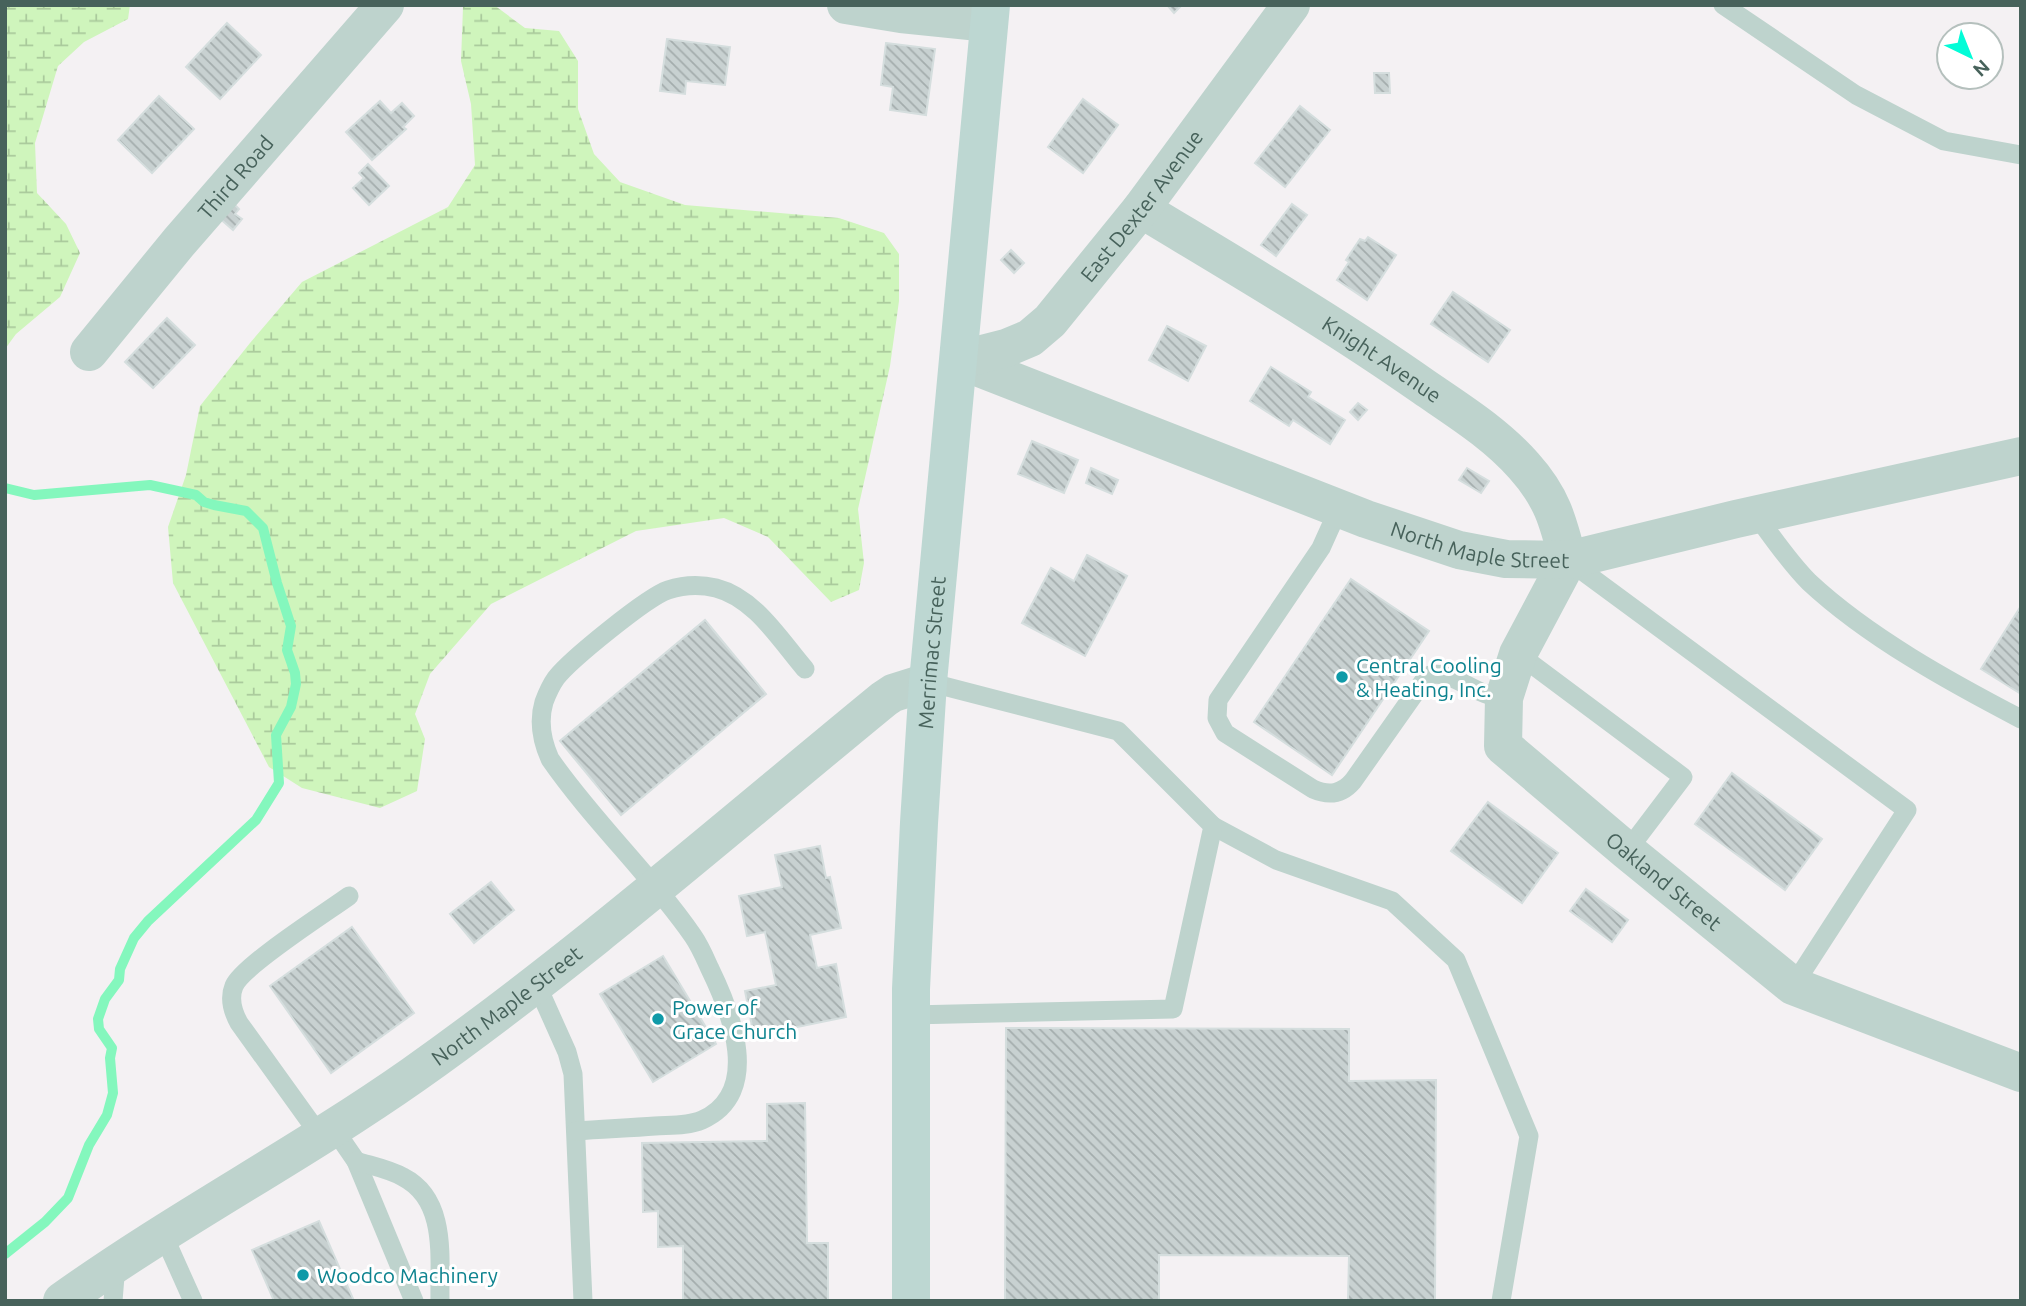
<svg xmlns="http://www.w3.org/2000/svg" width="2026" height="1306" font-family="Ubuntu,sans-serif">
<style>
.wetland{fill:url(#wetland-marsh)}
.lines{fill:none;stroke-linecap:round;stroke-linejoin:round}
.stream{stroke:#84f7bd;stroke-width:10}
.building{fill:url(#building-back-hatch);stroke:#d5dede;stroke-width:2}
.service{stroke:#bed3cd;stroke-width:19}
.minor{stroke:#bed3cd;stroke-width:38}
.secondary{stroke:#bdd7d2;stroke-width:38}
.culture-dot{fill:#0f9aa8;stroke:#fff;stroke-width:2.5}
.labels{text-anchor:middle;dominant-baseline:central;stroke-width:6;stroke-linejoin:round;paint-order:stroke}
.street-label{font-size:21px;fill:#47625b;stroke:#fff}
.culture-label{font-size:21px;fill:#0d838f;stroke:#fff;text-anchor:start}
</style>
<defs>
<pattern id="wetland-marsh" width="20" height="14" patternUnits="userSpaceOnUse" patternTransform="scale(1.75)"><rect width="20" height="14" fill="#cff5bc"/><path d="M1 5h8M5 5V1M11 12h8M15 12V8" fill="none" stroke="#aaca9c"/></pattern>
<pattern id="building-back-hatch" width="6" height="6" patternUnits="userSpaceOnUse" patternTransform="scale(1.75)"><rect width="6" height="6" fill="#c8d1d1"/><path d="M-1 5l2 2M0 0l6 6M5-1l2 2" fill="none" stroke="#a4adad"/></pattern>
</defs>
<rect width="100%" height="100%" fill="#f4f1f3"/>
<g class="wetland">
<polygon points="5,5 130,5 128,19 84,42 58,66 35,143 37,193 66,224 80,253 60,297 16,334 5,349"/>
<polygon points="469,5 494,5 525,28 559,31 578,61 578,109 594,154 620,182 685,205 839,218 884,233 899,254 899,301 890,366 858,509 864,563 859,590 831,602 768,537 724,518 636,531 491,604 430,674 415,714 425,739 417,791 380,808 302,788 269,767 173,583 168,527 186,475 200,406 250,343 302,282 448,207 475,165 471,104 461,61 463,7"/>
</g>
<g class="lines">
<polyline class="stream" points="5,488 34,495 150,485 196,495 204,502 214,505 246,511 263,528 277,583 291,626 287,650 295,673 296,684 291,707 276,735 279,783 256,820 148,921 134,938 120,969 119,980 105,999 98,1019 99,1029 112,1048 110,1058 113,1093 107,1115 89,1145 68,1198 45,1222 5,1254"/>
</g>
<g class="building">
<polygon points="1167,5 1182,5 1174,13"/>
<polygon points="227,23 261,55 220,99 186,67"/>
<polygon points="667,39 730,47 725,85 686,81 685,94 660,91"/>
<polygon points="886,43 935,49 926,115 890,110 893,87 881,85"/>
<polygon points="1374,73 1389,73 1390,93 1375,93"/>
<polygon points="159,96 194,129 152,173 118,140"/>
<polygon points="1083,99 1118,125 1083,173 1048,147"/>
<polygon points="380,101 391,113 402,103 414,116 403,127 406,129 372,160 346,132"/>
<polygon points="1300,106 1330,130 1285,187 1255,163"/>
<polygon points="368,164 389,186 369,205 353,188 364,178 359,173"/>
<polygon points="232,202 239,209 235,214 242,219 233,230 218,217"/>
<polygon points="1292,204 1307,215 1276,256 1261,245"/>
<polygon points="1368,237 1396,255 1367,300 1337,280 1349,262 1346,260 1360,239 1365,241"/>
<polygon points="1011,250 1024,263 1014,273 1001,260"/>
<polygon points="1453,292 1510,330 1488,362 1431,324"/>
<polygon points="167,318 195,345 153,388 125,362"/>
<polygon points="1167,326 1206,346 1188,381 1149,360"/>
<polygon points="1271,367 1311,392 1308,397 1345,420 1330,444 1293,420 1289,426 1250,401"/>
<polygon points="1358,403 1367,410 1358,420 1350,412"/>
<polygon points="1032,441 1078,460 1064,493 1018,474"/>
<polygon points="1091,468 1118,480 1112,494 1086,483"/>
<polygon points="1467,468 1489,481 1481,493 1459,480"/>
<polygon points="1087,555 1127,576 1085,656 1022,623 1051,568 1074,581"/>
<polygon points="1351,579 1429,631 1332,775 1254,722"/>
<polygon points="2021,606 2021,694 1981,669"/>
<polygon points="705,620 766,694 621,815 560,741"/>
<polygon points="1732,773 1822,839 1785,890 1695,824"/>
<polygon points="1488,802 1558,853 1522,903 1451,851"/>
<polygon points="820,846 826,878 830,877 841,928 810,935 817,968 836,964 846,1017 754,1036 745,991 776,985 765,932 747,936 739,896 782,887 775,855"/>
<polygon points="491,882 514,910 474,943 450,914"/>
<polygon points="1586,889 1628,920 1612,942 1570,911"/>
<polygon points="352,927 414,1013 331,1073 270,986"/>
<polygon points="663,956 716,1044 653,1082 600,994"/>
<polygon points="1006,1028 1349,1029 1349,1081 1436,1080 1435,1301 1348,1301 1349,1256 1159,1255 1159,1301 1005,1301"/>
<polygon points="805,1103 807,1243 828,1243 828,1301 683,1301 683,1246 658,1247 658,1211 643,1212 642,1143 767,1141 767,1104"/>
<polygon points="319,1221 354,1301 274,1301 252,1250"/>
</g>
<g class="lines">
<g class="service">
<polyline points="1723,5 1856,95 1944,141 2021,155"/>
<path d="M1339,508L1321,548L1218,700L1217,718L1225,733L1313,789C1329,796 1342,794 1353,781L1427,676C1450,667 1475,697 1504,698"/>
<path d="M1756,515C1773,538 1789,562 1809,582C1868,637 1950,682 2021,719"/>
<polyline points="1569,561 1907,810 1793,986"/>
<polyline points="1518,654 1683,777 1627,851"/>
<polyline points="1213,826 1276,860 1392,901 1456,960 1529,1136 1501,1301"/>
<polyline points="537,985 567,1052 573,1074 583,1301"/>
<polyline points="911,1015 1173,1009 1213,826 1118,731 928,682"/>
<polyline points="334,1129 356,1161 414,1301"/>
<path d="M576,1131C602,1129 629,1128 655,1126C671,1125 688,1126 702,1120C763,1093 731,1012 710,969C705,958 700,946 693,936C650,874 593,821 550,759C542,741 538,722 544,702C547,694 551,685 556,678C570,660 647,597 668,590C683,585 700,584 716,588C755,598 780,640 805,669"/>
<path d="M321,1137L239,1023C233,1012 229,998 234,986C242,966 327,912 349,896"/>
<path d="M356,1161C372,1166 389,1169 403,1177C448,1200 439,1259 440,1301"/>
<polyline points="163,1234 193,1301"/>
<polyline points="113,1301 116,1264"/>
</g>
<g class="minor">
<polyline points="846,5 901,14 989,23"/>
<path id="s1" d="M1141,209C1237,267 1333,323 1424,387C1459,411 1496,434 1524,466C1552,497 1558,521 1568,560L1518,654L1504,698L1503,746L1627,851L1793,986L2021,1073"/>
<path id="s2" d="M89,352L179,242L385,5"/>
<path id="s3" d="M959,360L1366,519L1459,550L1506,559L1568,560L1736,519L2021,456"/>
<path id="s4" d="M959,360L1006,348L1030,338L1050,321L1141,209L1291,5"/>
<path id="s5" d="M62,1301C175,1220 299,1155 413,1075C577,959 729,826 884,699L893,693L928,682"/>
</g>
<path class="secondary" id="s6" d="M911,1301V989L919,823L928,682L991,5"/>
</g>
<g class="culture-dot">
<circle cx="1342" cy="677" r="7"/>
<circle cx="658" cy="1019" r="7"/>
<circle cx="303" cy="1275" r="7"/>
</g>
<g class="labels">
<g class="street-label">
<text stroke="none"><textPath href="#s2" startOffset="228">Third Road</textPath></text>
<text stroke="none"><textPath href="#s4" startOffset="248">East Dexter Avenue</textPath></text>
<text stroke="none"><textPath href="#s1" startOffset="284">Knight Avenue</textPath></text>
<text stroke="none"><textPath href="#s3" startOffset="555">North Maple Street</textPath></text>
<text stroke="none"><textPath href="#s6" startOffset="649">Merrimac Street</textPath></text>
<text stroke="none"><textPath href="#s1" startOffset="978">Oakland Street</textPath></text>
<text stroke="none"><textPath href="#s5" startOffset="534">North Maple Street</textPath></text>
</g>
<g class="culture-label">
<text x="1356" y="665">Central Cooling<tspan x="1356" dy="24">&amp; Heating, Inc.</tspan></text>
<text x="672" y="1007">Power of<tspan x="672" dy="24">Grace Church</tspan></text>
<text x="317" y="1275">Woodco Machinery</text>
</g>
</g>
<rect width="2026" height="1306" fill="none" stroke="#47625b" stroke-width="14"/>
<g transform="translate(1970 56) rotate(137)"><circle r="33" fill="#ffffff" stroke="#b5c0bd" stroke-width="2"/>
<path d="M0-5L12 26L0 18L-12 26Z" fill="#03fcd7"/>
<text y="-10" font-size="19" font-weight="bold" text-anchor="middle" fill="#47625b">N</text>
</g>
</svg>
